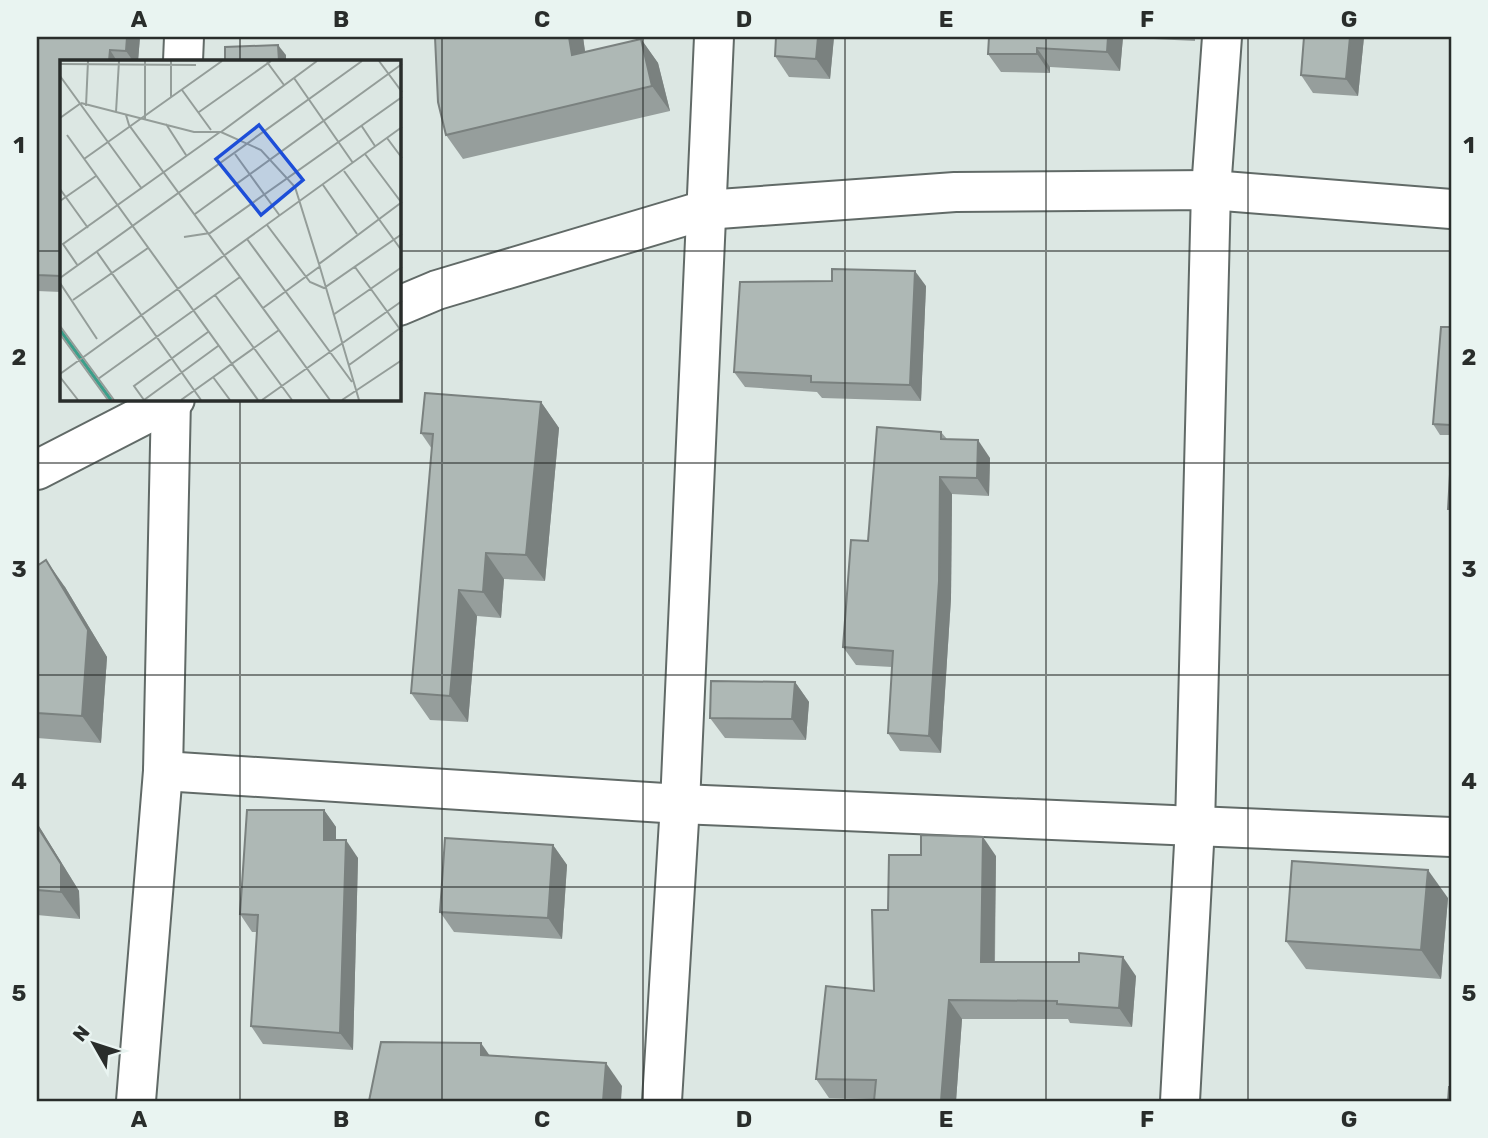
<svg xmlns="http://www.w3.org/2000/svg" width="1488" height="1138" font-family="Rubik,sans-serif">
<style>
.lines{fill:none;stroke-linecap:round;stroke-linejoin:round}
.street-casing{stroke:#616a67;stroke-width:42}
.street{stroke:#fff;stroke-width:38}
.wall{fill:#969e9c}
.shaded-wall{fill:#7a817f}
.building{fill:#aeb8b5;stroke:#7a817f;stroke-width:2}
.grid{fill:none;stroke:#292d2b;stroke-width:2;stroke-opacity:0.55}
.inset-river{fill:none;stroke:#3b9f8a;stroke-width:3.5}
.inset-road{fill:none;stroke:#949d99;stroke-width:2}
.view{fill:#1d4ed8;fill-opacity:0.15;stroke:#1d4ed8;stroke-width:3.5}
.inset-edge{fill:none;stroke:#292d2b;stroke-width:3.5}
.neatline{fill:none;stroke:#292d2b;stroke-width:2.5}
.grid-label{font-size:23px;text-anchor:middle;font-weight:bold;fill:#292d2b}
</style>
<rect width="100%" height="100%" fill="#dce7e3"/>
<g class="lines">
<g class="street-casing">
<g id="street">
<polyline points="183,61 184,37"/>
<polyline points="399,306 437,290 705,210 955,192 1211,190 1451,209"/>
<polyline points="37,470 175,399"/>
<polyline points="163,771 680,804 1451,837"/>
<polyline points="136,1101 163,771 171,399"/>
<polyline points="662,1101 680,804 714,37"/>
<polyline points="1180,1101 1195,826 1211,190 1222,37"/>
</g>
</g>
<use href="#street" class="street"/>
</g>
<g class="wall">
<polygon points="37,37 140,37 138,61 61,61 61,292 37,291"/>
<polygon points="435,37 583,37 585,52 641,39 658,63 670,111 463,159 446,135"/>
<polygon points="776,37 834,37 830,79 789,77 775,56"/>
<polygon points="989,37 1123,37 1120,71 1050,67 1050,73 1001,72 988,54"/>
<polygon points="1132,37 1195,37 1195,41 1133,38"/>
<polygon points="1304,37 1364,37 1358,96 1313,93 1301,75"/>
<polygon points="926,286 921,401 822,398 817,392 745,387 734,372"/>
<polygon points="1451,327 1451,435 1440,435 1433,424"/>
<polygon points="541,402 559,428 545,581 504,579 501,618 477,616 468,722 430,720 411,693 432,449 421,433"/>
<polygon points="941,432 947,439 990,458 989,496 952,494 951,598 941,753 900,751 888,733 892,667 856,665 843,647"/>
<polygon points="37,566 65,587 107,657 101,743 37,738"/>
<polygon points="795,682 809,702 806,740 725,738 710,718"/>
<polygon points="324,810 336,827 336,840 358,858 353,1050 263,1044 251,1026 257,932 252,932 240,914"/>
<polygon points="37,823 79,891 80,919 37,915"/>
<polygon points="553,845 567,865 562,939 454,932 440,912"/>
<polygon points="996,856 995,962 1136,976 1132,1027 1070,1023 1068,1019 962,1019 956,1101 874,1101 875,1099 829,1098 816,1079 874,991 888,910"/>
<polygon points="1448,898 1441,979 1306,969 1286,941"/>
</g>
<g class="shaded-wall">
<polygon points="127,37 140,37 138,61 133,61 126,51"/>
<polygon points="569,37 583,37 589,80 572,55"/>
<polygon points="818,37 834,37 830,79 816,59"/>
<polygon points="1108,37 1123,37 1120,71 1107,52"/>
<polygon points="1350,37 1364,37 1358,96 1346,79"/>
<polygon points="641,39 658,63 670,111 652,86"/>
<polygon points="278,45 286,55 286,61 279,61"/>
<polygon points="1037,48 1050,67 1050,73 1037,54"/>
<polygon points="110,50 117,61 109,61"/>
<polygon points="915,271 926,286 921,401 910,385"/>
<polygon points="541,402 559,428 545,581 526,555"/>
<polygon points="978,440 990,458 989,496 977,478"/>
<polygon points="940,477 952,494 951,598 941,753 929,736"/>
<polygon points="486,553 504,579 501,618 483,592"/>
<polygon points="46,560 65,587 107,657 101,743 82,716"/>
<polygon points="459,590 477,616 468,722 450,696"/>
<polygon points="795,682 809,702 806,740 792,719"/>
<polygon points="324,810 336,827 336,857 324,840"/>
<polygon points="37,823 79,891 80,919 61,892 37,826"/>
<polygon points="983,837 996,856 994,980 981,962"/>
<polygon points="346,840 358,858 353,1050 340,1033"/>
<polygon points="553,845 567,865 562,939 548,918"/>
<polygon points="1428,870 1448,898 1441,979 1421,950"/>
<polygon points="1123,957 1136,976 1132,1027 1119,1008"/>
<polygon points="949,1000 962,1019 956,1101 941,1101"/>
<polygon points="481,1043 497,1066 481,1055"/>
<polygon points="606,1063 622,1086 621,1101 603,1101"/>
</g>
<g class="building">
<polygon points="37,37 127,37 126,51 110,50 109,61 61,61 61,276 37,275"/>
<polygon points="435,37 569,37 572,55 641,39 652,86 446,135 438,102"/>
<polygon points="776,37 818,37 816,59 775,56"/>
<polygon points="989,37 1108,37 1107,52 1037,48 1037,54 988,54"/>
<polygon points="1304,37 1350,37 1346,79 1301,75"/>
<polygon points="278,45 279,61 225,61 225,47"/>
<polygon points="832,269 915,271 910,385 811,382 811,376 734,372 740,282 832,281"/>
<polygon points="1441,327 1451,327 1451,425 1433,424"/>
<polygon points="425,393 541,402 526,555 486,553 483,592 459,590 450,696 411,693 433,434 421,433"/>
<polygon points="877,427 941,432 941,439 978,440 977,478 940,477 939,581 929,736 888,733 893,651 843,647 851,540 868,541"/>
<polygon points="1451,457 1451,509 1448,509"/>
<polygon points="46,560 88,630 82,716 37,713 37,566"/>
<polygon points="711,681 795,682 792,719 710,718"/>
<polygon points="247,810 324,810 324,840 346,840 340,1033 251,1026 258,915 240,914"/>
<polygon points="37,826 61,864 61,892 37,890"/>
<polygon points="921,835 983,837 981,962 1079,962 1079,953 1123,957 1119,1008 1057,1004 1057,1001 949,1000 941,1101 874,1101 876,1080 816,1079 826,986 874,991 872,910 888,910 889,855 921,855"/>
<polygon points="445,838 553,845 548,918 440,912"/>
<polygon points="1292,861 1428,870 1421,950 1286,941"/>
<polygon points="381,1042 481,1043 481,1055 606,1063 603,1101 369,1101"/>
<polygon points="1449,1087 1451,1087 1451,1101 1448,1101"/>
</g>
<path class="grid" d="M240,37V61M442,37V1101M643,37V1101M845,37V1101M1046,37V1101M1248,37V1101M37,251H61M399,251H1451M240,399V1101M37,463H1451M37,675H1451M37,887H1451"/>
<g transform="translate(60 60)">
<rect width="341" height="341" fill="#dce7e3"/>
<path class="inset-river" d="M0,270L51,340"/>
<path class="inset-road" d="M111,1V37M319,1L342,32M207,2L224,25M0,4L136,5M0,16L82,129M234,18L293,103M122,30L151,70M21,43L134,72H161L201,90L235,127L259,204M26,46L28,1M56,52L59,1M139,52L211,1M66,55L69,65L270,340M0,58L21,43M85,59V1M106,64L126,95M301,65L315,86M161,72L257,1M7,75L198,340M327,78L342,98M175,94L220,156M305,94L341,142M24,99L162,1M284,111L342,191M263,125L297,174M0,129L28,168M0,141L36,116M135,154L342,4M207,165L250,222L264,228L342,174M124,177L150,173L342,37M187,179L292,322M37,192L141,340M18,206L3,184L160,72M295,207L342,272M0,218L302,1M0,223L37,279M155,235L232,340M13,240L88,188M203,248L259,207M273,255L342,207M0,266L54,340M0,274L48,340M289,305L339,269M0,314L342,67M0,317L18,340M153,317L170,340M38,319L180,217M84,340L74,326L148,272M84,340L158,286M121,340L219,270M202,340L342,241M282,340L342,300M299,340L259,204L342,142"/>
<path class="view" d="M199,65L243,120L201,155L156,99Z"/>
<rect width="341" height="341" class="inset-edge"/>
</g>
<rect width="1488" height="1138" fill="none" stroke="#e9f4f1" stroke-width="77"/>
<g transform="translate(94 1044) rotate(309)" stroke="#e9f4f1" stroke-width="5" paint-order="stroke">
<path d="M0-5L12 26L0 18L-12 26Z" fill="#292d2b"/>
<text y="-10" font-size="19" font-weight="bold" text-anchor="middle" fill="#292d2b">N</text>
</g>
<rect x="38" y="38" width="1412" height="1062" class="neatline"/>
<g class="grid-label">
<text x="139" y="27">A</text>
<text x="341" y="27">B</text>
<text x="542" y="27">C</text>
<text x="744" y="27">D</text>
<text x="946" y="27">E</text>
<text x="1147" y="27">F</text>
<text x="1349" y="27">G</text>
<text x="19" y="153">1</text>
<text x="1469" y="153">1</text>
<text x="19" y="365">2</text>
<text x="1469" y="365">2</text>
<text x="19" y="577">3</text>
<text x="1469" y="577">3</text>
<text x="19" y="789">4</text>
<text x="1469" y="789">4</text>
<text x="19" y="1001">5</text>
<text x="1469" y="1001">5</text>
<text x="139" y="1127">A</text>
<text x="341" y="1127">B</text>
<text x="542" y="1127">C</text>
<text x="744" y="1127">D</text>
<text x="946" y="1127">E</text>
<text x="1147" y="1127">F</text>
<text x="1349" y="1127">G</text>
</g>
</svg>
